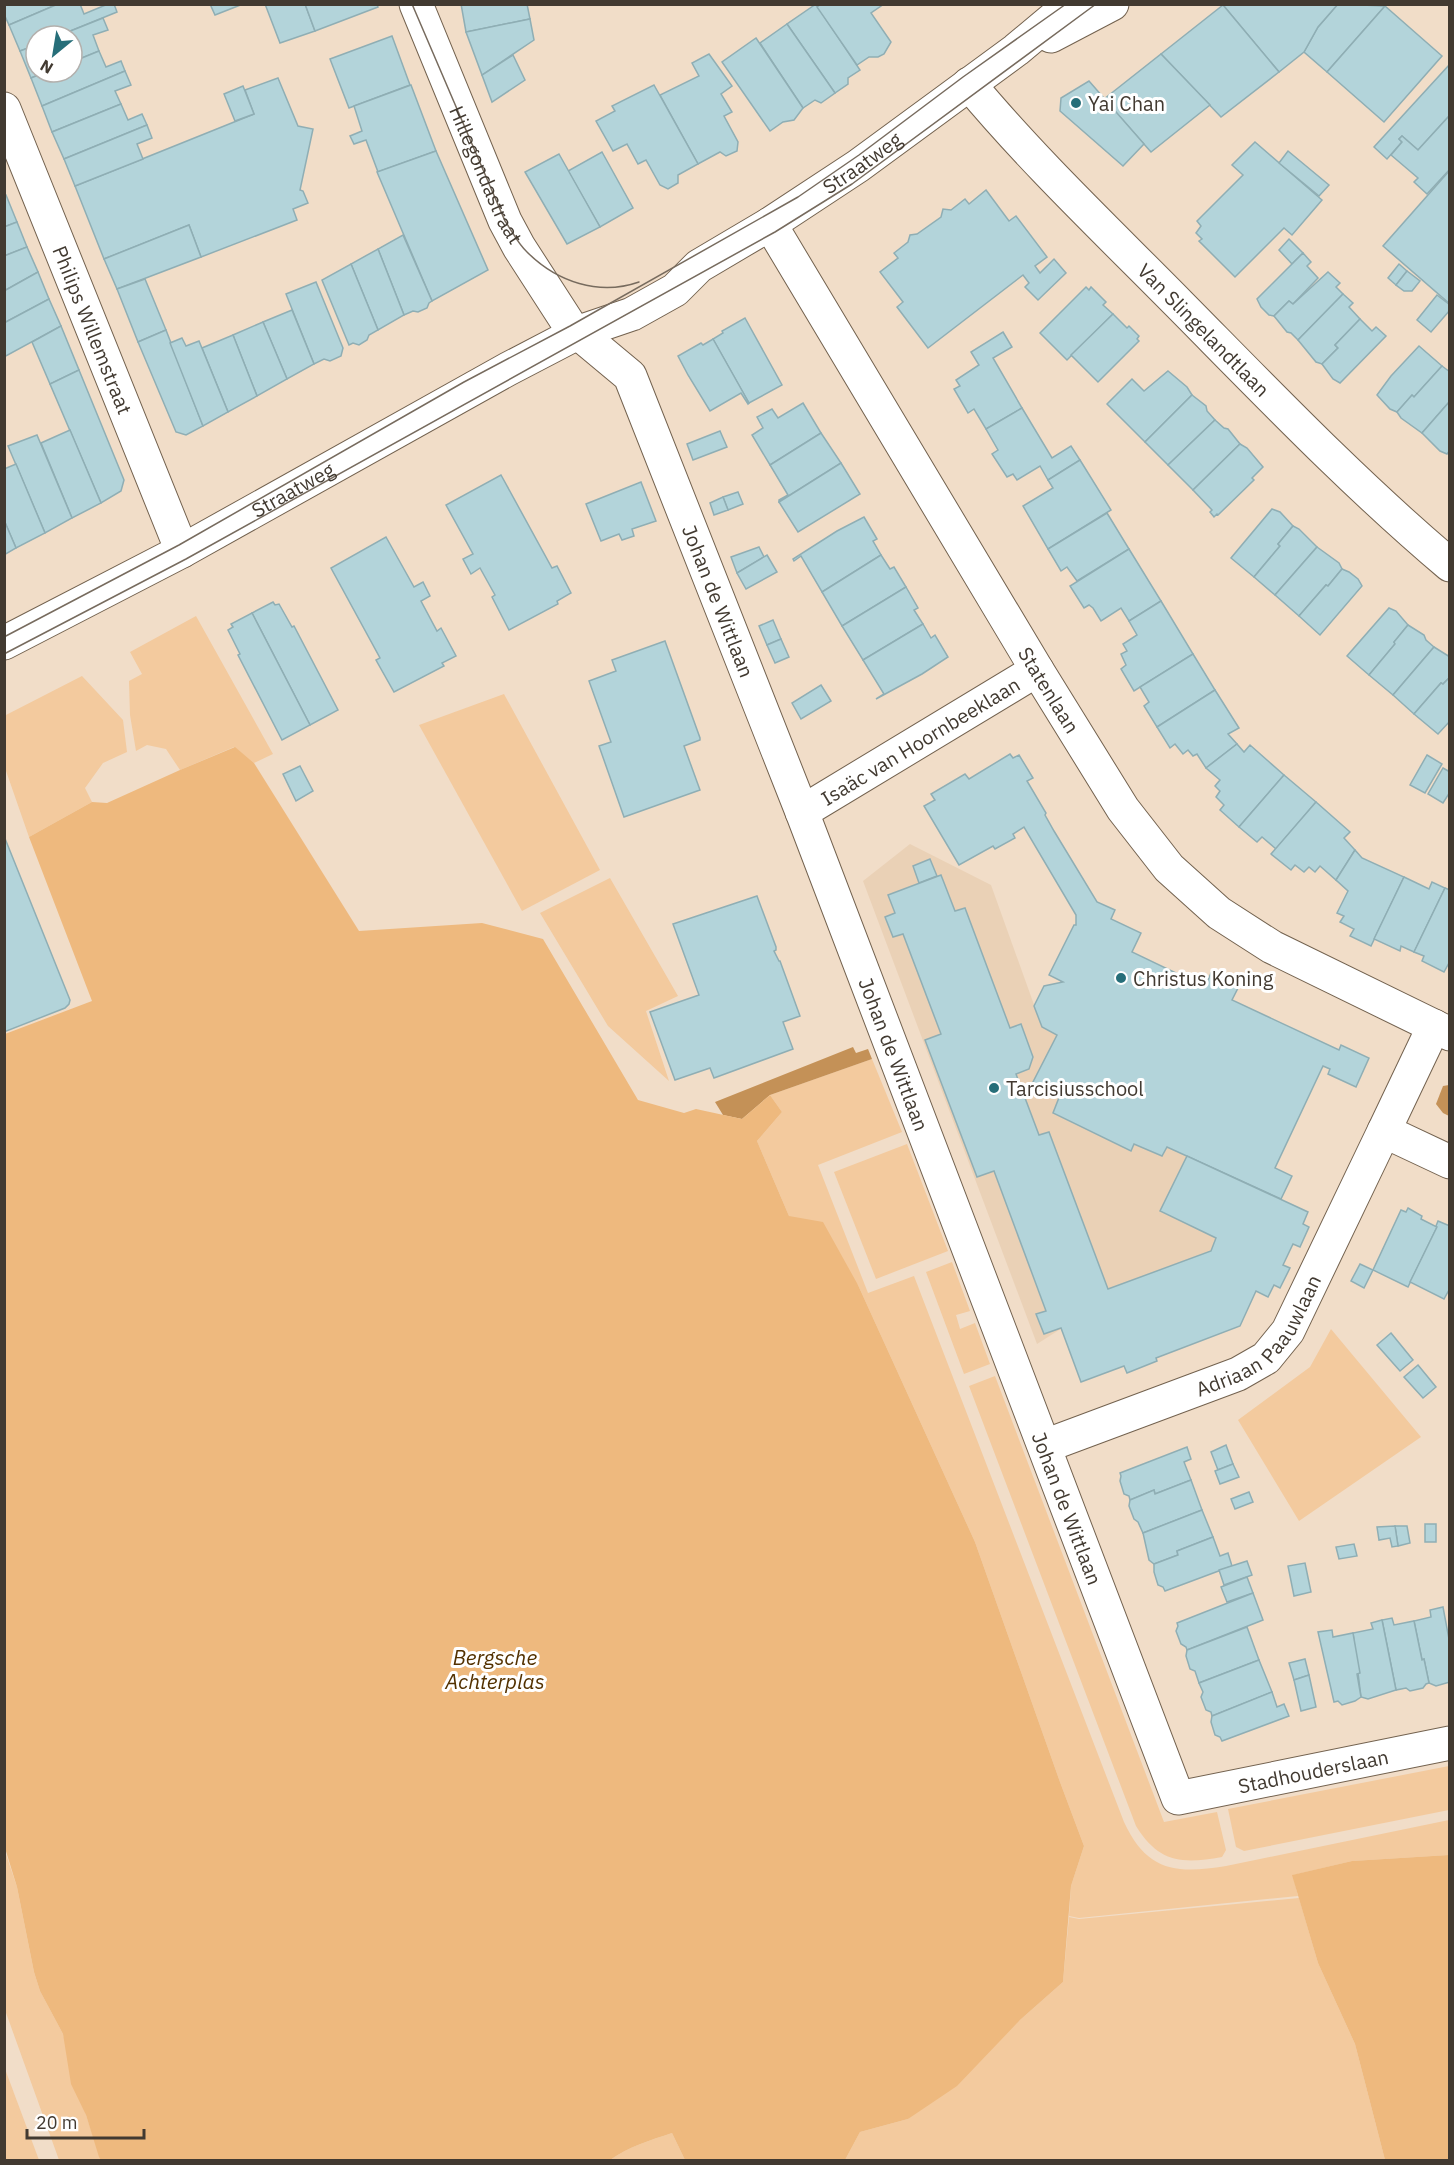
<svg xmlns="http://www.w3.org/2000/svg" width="1454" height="2165" font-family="'IBM Plex Sans',sans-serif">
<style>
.built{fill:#ead1b6}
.green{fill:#f3ca9e}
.forest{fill:#c49157}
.water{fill:#eeb97e}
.building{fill:#b3d4da;stroke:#8faeb4;stroke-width:1.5}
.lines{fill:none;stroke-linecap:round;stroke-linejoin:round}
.minor-casing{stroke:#73624f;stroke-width:35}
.minor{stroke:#fff;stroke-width:33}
.tram{stroke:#776b5e;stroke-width:1.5}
.poi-dot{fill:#266e79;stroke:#fff;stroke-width:2}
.labels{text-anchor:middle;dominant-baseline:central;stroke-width:6;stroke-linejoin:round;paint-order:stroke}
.poi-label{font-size:20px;fill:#423a31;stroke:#fff;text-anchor:start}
.street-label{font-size:20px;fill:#423a31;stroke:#fff}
.water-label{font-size:21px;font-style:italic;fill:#533100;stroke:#fff}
</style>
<rect width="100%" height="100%" fill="#f1ddc8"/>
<polygon class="built" points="910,844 991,885 1042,1027 1057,1035 1033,1082 1060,1095 1053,1113 1131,1151 1134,1144 1161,1156 1167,1147 1187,1156 1216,1238 1211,1251 1108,1289 1089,1311 1037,1344 863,881"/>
<g class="green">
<polygon points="196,616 273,754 254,763 234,747 180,770 166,749 147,745 136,751 130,715 129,681 142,674 130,652"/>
<polygon points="82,676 123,720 127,752 103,763 85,788 92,802 29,837 5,768 4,716"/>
<polygon points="504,694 600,870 522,911 419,725"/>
<polygon points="610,878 678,996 646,1011 669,1081 608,1026 540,913"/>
<path d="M872,1059L902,1132L818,1165L868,1293L914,1276L1124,1822C1147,1872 1177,1874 1226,1866L1449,1820V1855L1352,1861L1293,1875L1298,1896L1079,1918L1069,1916L1071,1886L1084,1846L1060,1782L975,1542L858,1285L789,1216L757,1141L782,1112L770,1095Z"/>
<polygon points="907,1144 948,1251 876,1279 834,1172"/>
<polygon points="952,1262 970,1311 956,1315 960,1329 975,1323 990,1364 964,1374 926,1272"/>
<polygon points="1331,1329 1421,1437 1299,1521 1238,1420 1310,1367"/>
<path d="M995,1376L1164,1822L1217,1812L1226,1850L1222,1857C1182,1864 1159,1863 1136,1826L969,1386Z"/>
<polygon points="1449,1766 1449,1810 1244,1851 1236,1847 1228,1809"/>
<polygon points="4,1848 17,1887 34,1972 40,1991 63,2034 86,2115 101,2160 59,2160 5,2010"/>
<polygon points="1299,1898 1318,1963 1355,2044 1385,2160 845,2160 860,2132 908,2119 1063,1982 1069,1917 1079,1919"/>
<polygon points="4,2069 5,2069 39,2160 5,2160"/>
<path d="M672,2133L685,2160H610C628,2147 651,2140 672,2133Z"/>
</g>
<g class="forest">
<polygon points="853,1047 856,1053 868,1049 872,1059 770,1095 742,1119 723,1115 715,1102"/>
<polygon points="1449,1085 1450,1085 1449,1116 1443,1113 1436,1104 1443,1086"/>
</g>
<g class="water">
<path d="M235,747L254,763L359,931L482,923L543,939L638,1100L684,1113L696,1109L742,1119L770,1095L782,1112L757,1141L789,1216L823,1222L858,1285L975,1542L1060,1782L1084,1846L1071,1886L1063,1982L1020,2020L957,2086L908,2119L860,2132L845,2160H685L672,2133C651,2140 628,2147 610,2160H101L99,2157L86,2115L71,2084L63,2034L40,1991L34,1972L17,1887L5,1848V1034L92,1001L29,837L92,802L107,803L180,770Z"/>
<polygon points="1449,1855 1449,2160 1385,2160 1355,2044 1318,1963 1292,1875 1352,1861"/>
</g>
<g class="building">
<polygon points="4,4 58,4 9,25 4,14"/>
<polygon points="58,4 80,4 84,14 108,4 114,4 117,12 58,36 36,36 36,45 20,51 9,25"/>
<polygon points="210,4 243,4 215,15"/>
<polygon points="265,4 305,4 315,31 280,43"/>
<polygon points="305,4 377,4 378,7 315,31"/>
<polygon points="461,4 527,4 530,19 466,32"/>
<polygon points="816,4 860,70 848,78 848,84 835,93 787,24"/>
<polygon points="821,4 884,4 871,13 891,42 884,54 878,57 869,57 857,65 817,7"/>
<polygon points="1338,4 1385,6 1327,72 1304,52 1318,27"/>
<polygon points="1338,4 1318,27 1304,52 1279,72 1223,5"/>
<polygon points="1223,5 1279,72 1221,117 1161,54"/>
<polygon points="1385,6 1442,56 1384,122 1327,72"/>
<polygon points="103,18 108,30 93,35 99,51 72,62 72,36 58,36"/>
<polygon points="530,19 534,40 482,75 466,32"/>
<polygon points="787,24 835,93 821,103 815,100 803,108 760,43"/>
<polygon points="392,36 410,85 349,108 330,59"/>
<polygon points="756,38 803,108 794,120 783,122 770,131 722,62"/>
<polygon points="36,45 36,72 46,72 31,78 20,51"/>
<polygon points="99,51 106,67 121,61 125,71 42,106 31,78 46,72 72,72 72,62"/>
<polygon points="709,54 732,86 721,94 732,112 724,116 738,142 737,151 726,156 720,152 698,164 660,95 699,76 692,63"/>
<polygon points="1161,54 1210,105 1151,152 1104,99"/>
<polygon points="513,55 525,80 492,102 482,75"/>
<polygon points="1450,64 1450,115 1418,150 1402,136 1399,139 1402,142 1387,159 1374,147"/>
<polygon points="125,71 131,85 115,91 121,104 52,132 42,106"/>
<polygon points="278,78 298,126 313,129 300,190 303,191 308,203 293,209 297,220 201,257 189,225 104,259 75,186 254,114 245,90"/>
<polygon points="1089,81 1144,144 1123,166 1060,111 1061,98"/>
<polygon points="411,85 436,151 378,172 366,140 354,144 350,136 362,131 354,106"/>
<polygon points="654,85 698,164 678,175 678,183 668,189 660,185 646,160 638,164 627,144 613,151 596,121 615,111 612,106"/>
<polygon points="243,86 254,114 235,121 224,94"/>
<polygon points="121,104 128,120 142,114 147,125 64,159 52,132"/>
<polygon points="1450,115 1450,169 1427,194 1414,182 1418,178 1391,155 1402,142 1399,139 1402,136 1418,150"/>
<polygon points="147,125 152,138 137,144 143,159 75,186 64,159"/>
<polygon points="1255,142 1322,200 1292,235 1284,228 1235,277 1199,241 1202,239 1196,233 1201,226 1197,221 1243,175 1232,165"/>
<polygon points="436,151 488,270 432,301 377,172"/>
<polygon points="1288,151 1329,185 1319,196 1279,163"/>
<polygon points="602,152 633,208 600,227 568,171"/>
<polygon points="559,154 600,227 567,244 525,172"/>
<polygon points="1450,170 1450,304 1383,246"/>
<polygon points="986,190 1009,221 1016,216 1047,257 1035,266 1040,273 1054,259 1066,273 1038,300 1025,287 1029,283 1023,275 928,348 897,307 903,302 880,272 898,258 894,253 908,242 910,235 917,234 941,217 943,209 951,210 965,199 969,204"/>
<polygon points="6,195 17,222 4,227 4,196"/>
<polygon points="17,222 27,247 4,256 4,227"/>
<polygon points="189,225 201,257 117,289 104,259"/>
<polygon points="403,235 432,301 429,303 427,308 418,312 413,311 404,315 378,249"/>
<polygon points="1289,239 1303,253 1292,264 1279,250"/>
<polygon points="27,247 38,272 4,291 4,256"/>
<polygon points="378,249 404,315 378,330 351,264"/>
<polygon points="1303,253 1311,262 1307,266 1318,278 1293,304 1289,301 1274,316 1269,315 1261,307 1257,299"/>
<polygon points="351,264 378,330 369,335 367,340 359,345 353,343 349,345 322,280"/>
<polygon points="1399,264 1407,271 1396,285 1388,278"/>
<polygon points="1407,271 1420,281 1412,291 1404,291 1396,285"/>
<polygon points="38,272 49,299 4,323 4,291"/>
<polygon points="1328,272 1340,283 1336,287 1343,294 1298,340 1291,333 1287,332 1274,316 1289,301 1293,304"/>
<polygon points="145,279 166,330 138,342 117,289"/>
<polygon points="316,282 343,348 341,356 330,361 324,359 314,364 286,294"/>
<polygon points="1086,287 1089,290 1091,287 1106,302 1103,305 1113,314 1067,360 1040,333"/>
<polygon points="1343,294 1353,303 1349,307 1360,319 1335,345 1338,348 1322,364 1316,362 1298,340"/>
<polygon points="1437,295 1450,305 1450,310 1431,332 1417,320"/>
<polygon points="49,299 61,326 4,357 4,323"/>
<polygon points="292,310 314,364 287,379 263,322"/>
<polygon points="1113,314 1127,328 1129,326 1139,336 1137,339 1139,341 1098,382 1071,355"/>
<polygon points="745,318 782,385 749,403 713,339 723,333 722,331"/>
<polygon points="1360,319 1372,331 1376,327 1386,336 1340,383 1333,379 1322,364 1338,348 1335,345"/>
<polygon points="263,322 287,379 257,396 233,335"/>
<polygon points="61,326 79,370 50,384 32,342"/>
<polygon points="166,330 203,426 186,435 176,432 138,342"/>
<polygon points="1003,332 1012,347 993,358 1022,408 986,429 974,409 968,413 954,389 960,386 956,380 979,365 971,352"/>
<polygon points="233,335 257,396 228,412 202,348"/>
<polygon points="182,338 186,346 199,341 228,412 203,426 170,343"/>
<polygon points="713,339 749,403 748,404 741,393 710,411 688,375 678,356 701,343 703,345"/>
<polygon points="1419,346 1442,366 1414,397 1412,395 1397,412 1390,409 1377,395 1391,376"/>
<polygon points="1442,366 1450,372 1450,401 1422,433 1401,418 1397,412 1412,395 1414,397"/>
<polygon points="79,370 124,480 121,491 101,503 50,384"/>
<polygon points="1168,371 1187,387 1192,395 1145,442 1107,404 1132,379 1144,391"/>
<polygon points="1192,395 1206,406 1207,411 1215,420 1168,465 1145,442"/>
<polygon points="1450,401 1450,450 1447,454 1440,451 1422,433"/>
<polygon points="803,403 821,433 770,465 752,435 763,428 757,417 772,409 778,418"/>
<polygon points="1022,408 1052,458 1071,446 1080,460 1048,480 1040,466 1017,480 1013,474 1007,477 992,454 998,450 986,429"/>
<polygon points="1215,420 1224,428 1228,429 1240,444 1193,490 1168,465"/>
<polygon points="70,430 101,503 72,518 41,443"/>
<polygon points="720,431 727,447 693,460 687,444"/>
<polygon points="821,433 841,463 779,502 779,500 788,495 770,465"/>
<polygon points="37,435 72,518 45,533 8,446"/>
<polygon points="1240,444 1247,448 1263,467 1252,478 1254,480 1218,515 1217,514 1214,517 1210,512 1212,510 1193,490"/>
<polygon points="1080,460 1111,510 1048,549 1023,506 1053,488 1048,480"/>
<polygon points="841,463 860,494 798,532 779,502"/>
<polygon points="16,464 45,533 16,548 4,520 4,469"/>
<polygon points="501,475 552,568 557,566 571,593 557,601 558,604 509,630 492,597 495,595 480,568 471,574 463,559 473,554 446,505"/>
<polygon points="641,482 656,521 632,529 634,536 622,540 619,534 601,541 586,504"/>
<polygon points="738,492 743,504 728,510 723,497"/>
<polygon points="723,497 728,510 714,515 710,503"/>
<polygon points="1272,509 1280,512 1293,526 1278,544 1280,546 1254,577 1231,558"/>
<polygon points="1107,513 1129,549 1077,581 1067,567 1061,571 1048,549"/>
<polygon points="864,517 877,539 873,541 881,555 822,592 801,556 794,561 793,559 837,531"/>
<polygon points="4,520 16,548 4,555"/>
<polygon points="1293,526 1299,529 1317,547 1275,595 1254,577 1280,546 1278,544"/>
<polygon points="386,537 414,587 423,582 430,596 421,601 437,631 441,628 456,656 442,663 444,666 394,692 376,660 380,658 331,568"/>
<polygon points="759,547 764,557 737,573 731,557"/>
<polygon points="1317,547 1339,563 1342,569 1328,586 1326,585 1299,616 1275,595"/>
<polygon points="1129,549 1161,601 1129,621 1121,608 1101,621 1093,608 1089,605 1084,608 1070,586"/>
<polygon points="767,555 777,572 746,589 737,573"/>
<polygon points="881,555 890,569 894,567 906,587 842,626 822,592"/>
<polygon points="1342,569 1349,572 1358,579 1362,586 1320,635 1299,616 1326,585 1328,586"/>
<polygon points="906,587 918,608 914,610 923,624 863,660 842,626"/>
<polygon points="1161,601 1193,654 1134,691 1121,669 1126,665 1121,654 1127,651 1123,644 1137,635 1129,621"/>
<polygon points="273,602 275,605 279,604 292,627 294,626 338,710 310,725 252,613"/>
<polygon points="1389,608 1396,611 1408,625 1394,642 1395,644 1369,675 1347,656"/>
<polygon points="252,613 310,725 282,740 238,655 240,654 228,630 233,627 231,624"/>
<polygon points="773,620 781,639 767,645 759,626"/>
<polygon points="923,624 931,638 935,635 948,657 922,674 876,699 884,694 863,660"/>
<polygon points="1408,625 1424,635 1426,640 1434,647 1393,695 1369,675 1395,644 1394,642"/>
<polygon points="781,639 789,657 775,663 767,645"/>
<polygon points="665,641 700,738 700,740 684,746 700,790 624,817 599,746 611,742 589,681 616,671 612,660"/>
<polygon points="1434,647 1450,657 1450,677 1443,684 1441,683 1414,714 1393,695"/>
<polygon points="1193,654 1215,690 1157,727 1144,706 1149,702 1140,687"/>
<polygon points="1450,677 1450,721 1438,734 1414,714 1441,683 1443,684"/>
<polygon points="821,685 831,701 801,719 792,703"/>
<polygon points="1215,690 1239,728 1228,734 1237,744 1206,768 1197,754 1193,756 1188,750 1183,754 1175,744 1170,748 1157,727"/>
<polygon points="1237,744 1244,752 1250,745 1284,775 1239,827 1220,810 1224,805 1216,797 1220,791 1215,786 1220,780 1206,768"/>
<polygon points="1010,754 1013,758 1019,755 1033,778 1027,781 1046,813 1045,815 1054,831 1097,902 1115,910 1111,919 1141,933 1132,952 1205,987 1211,973 1239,986 1232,1000 1339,1050 1341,1045 1369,1058 1356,1087 1328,1074 1330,1069 1323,1066 1275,1168 1292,1176 1281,1199 1167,1147 1162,1156 1134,1144 1131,1151 1053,1113 1060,1095 1033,1082 1057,1035 1042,1027 1034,1006 1044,986 1063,982 1049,975 1074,925 1076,925 1076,915 1024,827 1013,834 1015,838 995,849 993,846 959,865 924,806 935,800 931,794 965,774 969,779"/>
<polygon points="1427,755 1442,764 1425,793 1410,785"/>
<polygon points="300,766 313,791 296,801 283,774"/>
<polygon points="1443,768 1450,772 1450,792 1443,803 1428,794"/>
<polygon points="1284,775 1316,802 1276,849 1262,837 1257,842 1239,827"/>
<polygon points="1316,802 1350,832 1344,838 1355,850 1336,880 1320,866 1315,872 1309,867 1304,872 1295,865 1291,870 1271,854"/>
<polygon points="4,836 70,1000 69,1004 65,1008 4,1032"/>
<polygon points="1355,850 1362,858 1404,877 1371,946 1350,936 1354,929 1340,922 1344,916 1337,913 1348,891 1336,880"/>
<polygon points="930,859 937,876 919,883 913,866"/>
<polygon points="941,875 955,911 965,908 1010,1028 1021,1024 1033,1057 1029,1069 1016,1074 1039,1135 1049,1132 1108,1289 1211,1251 1216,1238 1160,1211 1187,1156 1308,1212 1303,1224 1309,1227 1300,1247 1293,1244 1283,1265 1290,1268 1280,1288 1274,1285 1268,1297 1256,1291 1240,1326 1156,1358 1157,1361 1127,1373 1124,1366 1081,1382 1061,1328 1044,1334 1036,1314 1046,1311 994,1171 977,1177 925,1040 941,1034 903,934 893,937 885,917 895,913 888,895"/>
<polygon points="1404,877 1429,889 1432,882 1445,888 1414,952 1401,946 1400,951 1374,939"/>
<polygon points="1445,888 1450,890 1450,961 1444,972 1422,961 1424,956 1414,952"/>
<polygon points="757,896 776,947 776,950 774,951 779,961 780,961 800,1016 783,1022 793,1049 714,1078 710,1068 675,1080 650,1012 699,995 673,924"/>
<polygon points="1408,1208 1422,1216 1421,1219 1437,1227 1408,1287 1373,1270 1401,1210 1406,1212"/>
<polygon points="1438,1221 1450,1226 1450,1288 1444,1299 1410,1282 1437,1227 1436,1226"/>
<polygon points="1360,1264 1373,1270 1364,1288 1351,1281"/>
<polygon points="1391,1333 1413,1360 1400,1371 1377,1345"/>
<polygon points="1418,1365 1436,1387 1423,1398 1404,1377"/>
<polygon points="1226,1445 1233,1464 1218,1470 1211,1452"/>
<polygon points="1187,1447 1191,1459 1184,1462 1191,1480 1155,1494 1154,1490 1130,1500 1129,1496 1124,1494 1120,1481 1121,1476 1120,1473"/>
<polygon points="1233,1464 1239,1477 1220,1484 1215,1471"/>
<polygon points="1191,1480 1202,1510 1143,1533 1138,1522 1134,1519 1129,1506 1130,1500 1154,1490 1155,1494"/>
<polygon points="1249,1492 1253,1502 1235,1509 1231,1499"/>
<polygon points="1202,1510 1213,1537 1177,1551 1178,1555 1154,1564 1149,1560 1143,1533"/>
<rect x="1425" y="1524" width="11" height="18"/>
<polygon points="1395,1526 1407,1526 1410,1543 1398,1546"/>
<polygon points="1395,1526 1398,1546 1392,1547 1390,1538 1379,1540 1377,1527"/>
<polygon points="1213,1537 1220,1556 1228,1553 1232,1566 1165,1591 1163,1587 1158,1585 1154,1572 1154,1564 1178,1555 1177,1551"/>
<polygon points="1354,1544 1357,1556 1339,1559 1336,1547"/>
<polygon points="1247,1561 1252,1575 1224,1585 1219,1570"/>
<polygon points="1305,1563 1311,1592 1294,1596 1288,1566"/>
<polygon points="1247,1577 1253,1593 1227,1602 1221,1587"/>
<polygon points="1253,1593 1263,1620 1187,1650 1186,1647 1181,1644 1176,1631 1178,1626 1177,1623"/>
<polygon points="1443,1607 1449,1639 1450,1682 1436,1686 1429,1683 1424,1659 1422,1660 1414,1621 1431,1617 1430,1610"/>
<polygon points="1392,1618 1394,1625 1414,1621 1422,1660 1424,1659 1429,1683 1426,1684 1423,1688 1410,1691 1406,1688 1396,1690 1382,1620"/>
<polygon points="1382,1620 1396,1690 1368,1699 1361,1697 1353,1633 1373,1629 1371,1623"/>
<polygon points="1247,1627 1259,1660 1199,1683 1195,1671 1190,1669 1186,1656 1187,1650"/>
<polygon points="1332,1630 1333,1637 1353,1633 1360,1673 1357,1674 1361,1697 1355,1701 1342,1705 1338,1701 1334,1702 1318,1632"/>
<polygon points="1305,1659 1309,1675 1294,1680 1289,1663"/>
<polygon points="1259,1660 1272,1692 1212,1716 1211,1712 1206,1710 1201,1697 1203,1692 1199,1683"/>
<polygon points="1309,1675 1316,1707 1301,1711 1294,1680"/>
<polygon points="1272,1692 1277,1707 1284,1704 1289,1716 1222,1741 1220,1737 1215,1735 1211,1722 1212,1716"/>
</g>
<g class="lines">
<g class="minor-casing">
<g id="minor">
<path id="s1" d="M416,4L505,221L519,247L570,326L630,376L802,812L1178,1798L1450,1743"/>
<polyline points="1051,36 1112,4"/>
<path id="s2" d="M969,84C1034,162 1108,232 1179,304C1267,393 1354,484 1450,565"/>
<path id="s3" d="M4,109L182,551"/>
<path id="s4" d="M770,224L1037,670L1123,809L1169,868L1219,913L1272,947L1450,1034"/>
<path id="s5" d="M4,643L182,551L508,369L579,332L632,314L675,290L699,266L770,224L858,166L1016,50L1071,4"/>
<path id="s6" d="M802,812L1037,670"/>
<polyline points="1434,1026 1384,1131 1450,1162"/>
<path id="s7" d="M1045,1446L1238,1374L1266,1358L1288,1331L1384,1131"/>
</g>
</g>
<use href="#minor" class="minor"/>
<g class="tram">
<path id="s8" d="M412,4L505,221C512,231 518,244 527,252C557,282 599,296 639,282"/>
<polyline points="4,637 179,545 464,382 570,326 798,197 859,155 963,77 1066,4"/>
<polyline points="4,654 186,559 775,232 852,184 1096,4"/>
</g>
</g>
<g class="poi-dot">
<circle cx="1076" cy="103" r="6"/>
<circle cx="1121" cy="978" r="6"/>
<circle cx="994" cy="1088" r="6"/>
</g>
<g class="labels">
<g class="poi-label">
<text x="1088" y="103">Yai Chan</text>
<text x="1133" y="978">Christus Koning</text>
<text x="1006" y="1088">Tarcisiusschool</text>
</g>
<g class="street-label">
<text stroke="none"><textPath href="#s5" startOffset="986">Straatweg</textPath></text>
<text stroke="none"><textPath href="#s8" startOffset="186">Hillegondastraat</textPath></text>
<text stroke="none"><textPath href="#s3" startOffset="238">Philips Willemstraat</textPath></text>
<text stroke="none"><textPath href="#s2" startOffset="340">Van Slingelandtlaan</textPath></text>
<text stroke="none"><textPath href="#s5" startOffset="327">Straatweg</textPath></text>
<text stroke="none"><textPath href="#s1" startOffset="678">Johan de Wittlaan</textPath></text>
<text stroke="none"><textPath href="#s4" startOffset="543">Statenlaan</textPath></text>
<text stroke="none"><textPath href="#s6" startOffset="138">Isaäc van Hoornbeeklaan</textPath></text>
<text stroke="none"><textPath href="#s1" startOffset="1164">Johan de Wittlaan</textPath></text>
<text stroke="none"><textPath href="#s7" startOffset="248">Adriaan Paauwlaan</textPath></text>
<text stroke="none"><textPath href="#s1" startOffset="1650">Johan de Wittlaan</textPath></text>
<text stroke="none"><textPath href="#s1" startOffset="2098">Stadhouderslaan</textPath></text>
</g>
<g class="water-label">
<text x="495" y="1657">Bergsche<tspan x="495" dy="24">Achterplas</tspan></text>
</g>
</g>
<rect width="1454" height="2165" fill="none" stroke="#423a31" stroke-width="12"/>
<g transform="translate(54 54) rotate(210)"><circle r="28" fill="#ffffff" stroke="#b3b0ad" stroke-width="1.5"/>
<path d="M0-4.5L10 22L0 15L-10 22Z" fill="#266e79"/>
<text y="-9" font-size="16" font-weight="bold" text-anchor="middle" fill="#423a31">N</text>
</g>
<path d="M27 2129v9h117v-9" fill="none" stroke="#423a31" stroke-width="3"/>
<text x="36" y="2129" font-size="18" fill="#423a31" stroke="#ffffff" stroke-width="4.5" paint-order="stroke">20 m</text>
</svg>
